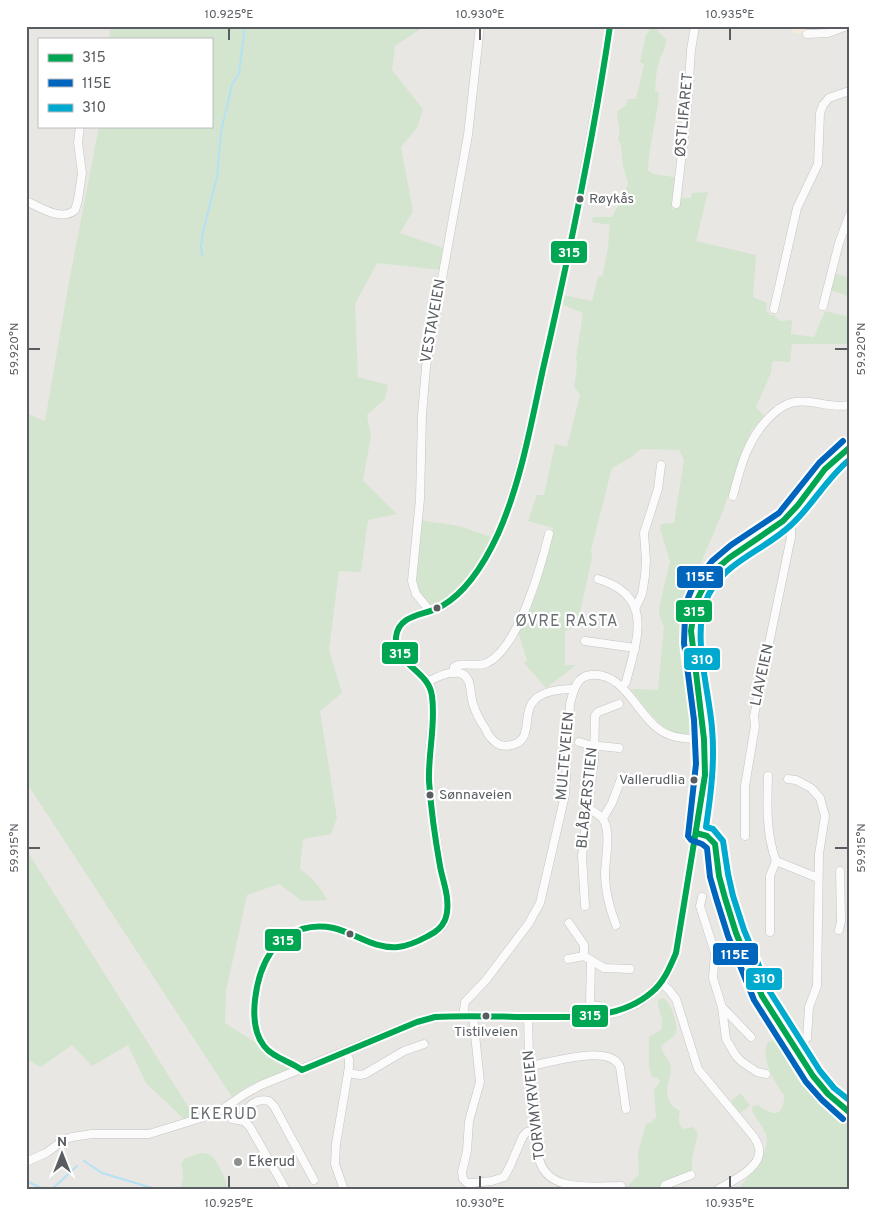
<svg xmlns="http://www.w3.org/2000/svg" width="875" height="1216" font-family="Overpass,sans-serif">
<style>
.commercial{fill:#f4ebdb}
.green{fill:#d3e5ce}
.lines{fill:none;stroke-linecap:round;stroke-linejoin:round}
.stream{stroke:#b5e1f5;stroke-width:2}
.minor-casing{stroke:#c4c4c3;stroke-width:9}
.minor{stroke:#fcfbfb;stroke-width:8}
.bus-1-casing{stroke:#fff;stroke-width:10}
.bus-2-casing{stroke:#fff;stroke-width:10}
.bus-3-casing{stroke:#fff;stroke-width:10}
.bus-1{stroke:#00a651;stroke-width:6}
.bus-2{stroke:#0065bd;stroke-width:6}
.bus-3{stroke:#00a9ce;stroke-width:6}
.ticks{fill:none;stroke:#595d61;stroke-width:2}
.bus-dot{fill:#595d61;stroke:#fff;stroke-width:2}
.poi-dot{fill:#8b8d8e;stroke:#fff;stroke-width:2}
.labels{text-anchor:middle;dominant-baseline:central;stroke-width:4.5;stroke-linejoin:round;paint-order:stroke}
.bus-label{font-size:14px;fill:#595d61;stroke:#fff;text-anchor:start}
.street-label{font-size:15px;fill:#595d61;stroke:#fff}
.poi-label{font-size:15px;fill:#595d61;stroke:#fff;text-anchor:start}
.neighbourhood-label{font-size:16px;letter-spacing:1px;fill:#6a6f73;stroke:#fff}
.line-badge{stroke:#fff;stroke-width:2}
.badge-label{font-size:14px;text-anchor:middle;font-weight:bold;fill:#fff}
.neatline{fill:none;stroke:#595d61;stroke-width:2}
.ticks-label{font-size:12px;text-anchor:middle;fill:#595d61}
</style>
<rect width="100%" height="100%" fill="#e9e7e3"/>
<polygon class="commercial" points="792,26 841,26 825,31 799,34 791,32"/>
<g class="green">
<path d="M111,26H425L395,46L392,70L423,109L417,128L401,147L413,211L400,233L446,249L441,270L377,263L355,304L358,377L388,385L385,399L367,415L371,436L363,480L397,514L368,520L361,572L339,571L329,650L342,693L320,711L337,818L331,834L303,839L300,869C313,878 320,887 327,900L302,901L279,884L247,895L226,991L225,1023L256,1043L267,1057L290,1069L246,1087L232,1097L26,782V413L45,421L69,282L99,126H211V39H109Z"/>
<path d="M650,26H657L658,32L666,39C665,53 662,51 659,62C656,71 656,82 655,91L659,93C657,120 649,144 648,170C655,178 668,173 676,179L672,209H677L679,200L682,198H691L692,193L708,192L696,241L756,255L753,297L767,303L766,311L771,315H774L780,321L792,320L791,334L814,337L825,311L849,317V344H792L790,362L775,361L772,363L771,373L756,407L764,416L751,431L722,513L688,594L682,620L684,645L696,734C667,743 646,708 631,689L658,690L664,627L660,618L659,608L670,561L660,529L661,524L674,523L684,460L679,450L641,449L630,458L612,468L591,550L592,558L577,626L565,631V665H576L546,688L524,663L527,660L517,629L541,574L553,528L528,521L537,495H544L555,444L567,447L580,395L574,387L577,366L576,358L583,313L561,304L563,295L592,301L598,277L603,275L608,246L610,225L592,222L593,217H612L625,193L628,183L623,166L621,146L618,139C622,129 617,122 617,112L626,105L628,99H636L644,64L640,62L646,34L648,33Z"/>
<polygon points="834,273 849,278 849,296 830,290"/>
<path d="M420,520L459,526L494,538C479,565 463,588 438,607L426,602L414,585Z"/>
<polygon points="26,849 194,1116 184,1119 146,1083 128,1045 92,1066 72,1045 41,1067 26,1059"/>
<path d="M664,998C671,1004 681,1029 674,1036C670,1040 665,1042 661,1046C662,1054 668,1057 670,1064C674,1076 661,1090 671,1104C672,1107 677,1109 680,1111C678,1119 678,1123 683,1129L693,1127L698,1133L692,1159V1170L661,1185L659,1190H624L639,1174L638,1153L646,1124L651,1122L656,1118L654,1090L660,1082L658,1078L652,1077L649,1067V1037L661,1030C665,1014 657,1014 658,1000Z"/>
<path d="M774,1040C793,1048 804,1072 816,1087C825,1098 837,1107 849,1116V1190H737C748,1177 771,1154 766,1135C763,1126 756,1119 752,1111L753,1106L758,1105C774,1117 784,1117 784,1095C774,1082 760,1058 768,1042Z"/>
<polygon points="741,1093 750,1106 740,1113 731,1101"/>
<path d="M200,1153C204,1153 208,1153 212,1156C218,1163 228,1181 227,1190H179C184,1181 184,1173 181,1164L184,1159Z"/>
</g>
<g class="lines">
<g class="stream">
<polyline points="202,255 201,247 203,232 217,177 221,132 232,85 239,73 245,26"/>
<polyline points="84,1161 102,1173 159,1190"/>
<polyline points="26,1181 46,1190"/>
<polyline points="51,1190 77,1166"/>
</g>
<g class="minor-casing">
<g id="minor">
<polyline points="807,34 828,33 847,26"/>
<path d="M26,201C40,207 61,222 75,210L78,200L82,173L78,143L80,126"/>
<polyline points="676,204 687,110 691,50 695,26"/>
<polyline points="823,306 839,243 849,216"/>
<polyline points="774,309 797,208 818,164 820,113 823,105 829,98 849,91"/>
<path d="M733,496C741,464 749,434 775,412C781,407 787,403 795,402C813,399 831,409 849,405"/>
<path d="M598,579C655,596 637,639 626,682L622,687"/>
<polyline points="635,609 642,594 645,576 646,560 644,533 658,489 661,465"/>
<polyline points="430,611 416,594 412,581 420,499 422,415 426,367 468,135 480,26"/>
<polyline points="585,641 635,648"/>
<path d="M453,673L454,667C463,661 476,668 487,663C519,647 541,566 549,534"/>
<path d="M429,681C439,676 463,664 469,682C471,689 471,697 473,704C476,713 480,721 485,728C488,735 493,742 500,745C505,746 510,746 515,744C532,737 523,716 532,703C540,691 560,689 574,689"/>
<polyline points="579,742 589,745 619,748"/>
<path d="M768,776C767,804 766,834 776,861L818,878"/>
<polyline points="788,779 796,780 811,788 820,798 825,816 819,854 817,986 809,1007 807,1038 802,1043 795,1048"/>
<path d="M589,809C594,812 601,815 604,821C611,834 605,860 605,875C605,893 610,909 616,925"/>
<polyline points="603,818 612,803 622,776"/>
<polyline points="696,833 707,836 715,844 719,876 725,898 736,933 762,996 813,1076 828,1094 849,1112"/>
<polyline points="745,836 745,786 755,726 754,716 791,537 791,526 787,517"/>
<polyline points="702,897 700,906 715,953 713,978 722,1007 726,1039 736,1056 742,1062 757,1072 766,1074"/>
<polyline points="585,906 582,856 594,760 595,716 598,712 619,704"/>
<polyline points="569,923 584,945 584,956"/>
<polyline points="839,930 841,921 840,871"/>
<polyline points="770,932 770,876 776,861"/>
<polyline points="568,959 584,956 604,968 630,969"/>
<polyline points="591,961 590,1002 593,1006 599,1006"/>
<polyline points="715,961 728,955"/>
<path d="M660,982L669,990L676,999L698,1069L754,1137C756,1140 758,1144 759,1148C763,1168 731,1181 717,1190"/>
<polyline points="722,1007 751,1037"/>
<path d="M463,1016L465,1002L486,980L529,923L540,903L565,795L570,704C573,692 576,676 591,675C625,672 636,714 660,730C673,739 689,739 704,739"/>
<polyline points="473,1016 480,1082 469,1121 467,1151 462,1172 463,1179 467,1183 473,1183 492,1181 504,1177 510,1166 523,1136 527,1132 536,1130"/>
<path d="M528,1017L529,1057L538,1154C544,1194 590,1186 621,1186"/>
<path d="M530,1066C550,1063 610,1043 620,1067L626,1109"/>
<path d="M302,1070C294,1063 284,1061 275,1056C250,1041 253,1012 257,988C263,960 274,937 303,929C315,926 328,926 340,929C357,935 372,946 390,947C401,948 412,944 422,939C430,935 439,932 444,924C454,908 441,877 439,858C435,828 429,798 429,768C429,743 435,717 432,692C428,669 397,667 396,642C394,611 428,617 445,605C473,585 496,543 507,511C524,461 534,408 546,357C563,283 578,209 591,134C597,98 605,62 610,26"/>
<polyline points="348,1073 360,1075 365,1074 404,1051 424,1044"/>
<polyline points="227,1106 232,1119 244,1121 250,1127 286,1190"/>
<path d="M241,1120C246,1108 255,1097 269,1101L274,1106L314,1180"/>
<polyline points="26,1162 46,1153 64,1140 72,1137 92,1134 149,1134 204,1117 223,1109 243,1095 261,1085 412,1024 429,1018 463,1016 580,1017 603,1016 619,1012 639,1003 651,993 667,974 676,953 705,775 704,739 691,631 695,604 705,584 715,570 729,558 783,521 798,505 825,469 849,448"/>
<polyline points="344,1190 335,1164 336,1144 349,1067 349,1059 346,1052"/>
<polyline points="663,1190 665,1185 691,1175"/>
</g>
</g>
<use href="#minor" class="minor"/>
<g class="bus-1-casing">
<g id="bus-1">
<path d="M610,26C593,141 569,256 543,369C531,424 521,482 498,534C486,560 468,591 442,606C426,616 399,613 396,637C394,665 429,670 432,696C436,724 428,753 429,781C431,809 435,838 440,866C442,877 446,888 447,898C449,916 445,928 428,936C419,941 408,946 398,947C363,950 343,917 302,929C290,933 279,941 271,952C256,974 246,1023 264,1046C273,1058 290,1061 302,1070L417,1022L435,1017C468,1015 502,1017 535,1017C575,1017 620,1020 652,992C664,982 670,967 676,953L705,775L704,739L691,631L695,604L705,584L715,570L729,558L783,521L798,505L825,469L849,448"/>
<polyline points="696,833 707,836 715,844 719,876 725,898 736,933 762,996 813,1076 828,1094 849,1112"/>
</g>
</g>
<g class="bus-2-casing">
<polyline id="bus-2" points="843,1119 822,1100 806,1082 754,1000 728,936 717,901 710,877 707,848 702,844 691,840 688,836 696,764 694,720 684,643 685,615 688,598 694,584 712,561 731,545 779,513 819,463 843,441"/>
</g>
<g class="bus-3-casing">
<path id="bus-3" d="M849,460C826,479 813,505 791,525C763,552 719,563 705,603C693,640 709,690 712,728C715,762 711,793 706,827L713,829L723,841L728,874L733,896L744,930L770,992L820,1071L834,1088L849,1100"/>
</g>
<use href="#bus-1" class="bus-1"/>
<use href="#bus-2" class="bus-2"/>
<use href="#bus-3" class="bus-3"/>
</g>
<path class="ticks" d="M229,28V40M480,28V40M730,28V40M28,349H40M835,349H848M28,848H40M835,848H848M229,1176V1188M480,1176V1188M730,1176V1188"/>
<g class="bus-dot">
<circle cx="580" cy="199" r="4.5"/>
<circle cx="437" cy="608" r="4.5"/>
<circle cx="694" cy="780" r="4.5"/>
<circle cx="430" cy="795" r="4.5"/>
<circle cx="350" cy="934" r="4.5"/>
<circle cx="486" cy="1016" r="4.5"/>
</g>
<circle class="poi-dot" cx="238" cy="1162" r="5"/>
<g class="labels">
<g class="bus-label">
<text x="589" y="199">Røykås</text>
<text x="685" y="780" text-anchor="end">Vallerudlia</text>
<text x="439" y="795">Sønnaveien</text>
<text x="486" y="1032" text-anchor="middle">Tistilveien</text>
</g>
<g class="street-label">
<text transform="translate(685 115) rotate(-85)">ØSTLIFARET</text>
<text transform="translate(434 321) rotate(-80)">VESTAVEIEN</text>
<text transform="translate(763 675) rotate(-78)">LIAVEIEN</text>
<text transform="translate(566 756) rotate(-85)">MULTEVEIEN</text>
<text transform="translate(588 798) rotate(-84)">BLÅBÆRSTIEN</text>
<text transform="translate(535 1105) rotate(-96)">TORVMYRVEIEN</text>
</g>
<g class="poi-label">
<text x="248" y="1162">Ekerud</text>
</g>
<g class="neighbourhood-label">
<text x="567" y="622">ØVRE RASTA</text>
<text x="224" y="1115">EKERUD</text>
</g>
</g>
<g class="line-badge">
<rect x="550" y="240" width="38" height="24" rx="5" fill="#00a651"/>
<rect x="676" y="565" width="48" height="24" rx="5" fill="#0065bd"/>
<rect x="675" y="599" width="38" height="24" rx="5" fill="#00a651"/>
<rect x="381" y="641" width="38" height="24" rx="5" fill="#00a651"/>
<rect x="683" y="647" width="38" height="24" rx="5" fill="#00a9ce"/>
<rect x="264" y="928" width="38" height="24" rx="5" fill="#00a651"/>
<rect x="712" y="942" width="47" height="24" rx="5" fill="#0065bd"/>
<rect x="745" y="967" width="38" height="24" rx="5" fill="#00a9ce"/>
<rect x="571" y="1004" width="38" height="24" rx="5" fill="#00a651"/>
</g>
<g class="badge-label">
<text x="569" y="257">315</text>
<text x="700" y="581">115E</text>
<text x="694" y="616">315</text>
<text x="400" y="658">315</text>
<text x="702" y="664">310</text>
<text x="283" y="945">315</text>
<text x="735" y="959">115E</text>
<text x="764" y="983">310</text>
<text x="590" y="1020">315</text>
</g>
<rect width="875" height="1216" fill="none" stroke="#ffffff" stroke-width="55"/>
<rect x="38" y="38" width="175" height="90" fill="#ffffff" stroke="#bdbec0"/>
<rect x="48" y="54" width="25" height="8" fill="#00a651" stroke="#bdbec0"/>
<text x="82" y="62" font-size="15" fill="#595d61">315</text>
<rect x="48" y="79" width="25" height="8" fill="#0065bd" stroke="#bdbec0"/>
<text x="82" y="88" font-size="15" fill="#595d61">115E</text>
<rect x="48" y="104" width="25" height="8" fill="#00a9ce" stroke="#bdbec0"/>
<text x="82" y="112" font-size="15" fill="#595d61">310</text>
<g transform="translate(62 1154)" stroke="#ffffff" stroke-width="4" paint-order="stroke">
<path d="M0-4L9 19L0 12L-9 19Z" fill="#595d61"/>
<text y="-8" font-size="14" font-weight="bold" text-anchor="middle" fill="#595d61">N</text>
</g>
<rect x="28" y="28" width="820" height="1160" class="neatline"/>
<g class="ticks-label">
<text x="229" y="18">10.925°E</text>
<text x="480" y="18">10.930°E</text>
<text x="730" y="18">10.935°E</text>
<text transform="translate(14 349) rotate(-90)" y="4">59.920°N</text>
<text transform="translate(861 349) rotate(-90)" y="4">59.920°N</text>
<text transform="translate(14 848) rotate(-90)" y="4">59.915°N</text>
<text transform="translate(861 848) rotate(-90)" y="4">59.915°N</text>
<text x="229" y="1207">10.925°E</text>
<text x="480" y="1207">10.930°E</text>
<text x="730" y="1207">10.935°E</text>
</g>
</svg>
